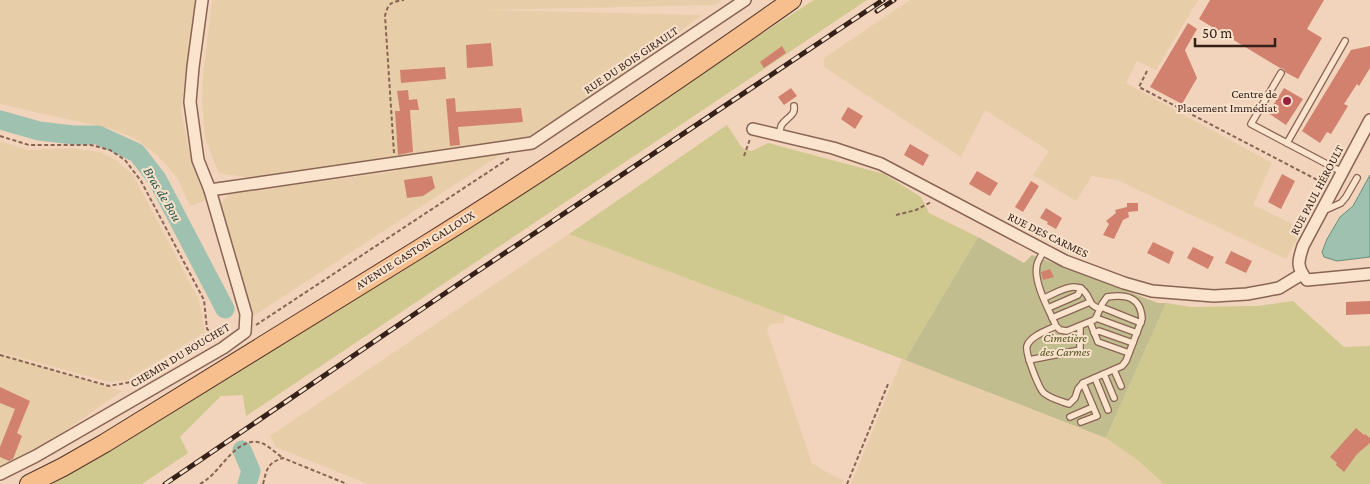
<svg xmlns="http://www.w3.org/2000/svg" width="1370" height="484" font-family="'Crimson Pro',serif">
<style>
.farmland{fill:#e7cea8}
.green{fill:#cfc88f}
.cemetery{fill:#c2bd8f}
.water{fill:#9fc1b0;stroke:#678f7c}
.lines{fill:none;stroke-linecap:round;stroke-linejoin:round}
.river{stroke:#9fc1b0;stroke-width:19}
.building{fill:#d2816e}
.service-casing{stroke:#896454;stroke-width:8}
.minor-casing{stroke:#896454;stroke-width:14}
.primary-casing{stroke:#553429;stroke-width:20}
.path{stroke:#896454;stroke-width:2;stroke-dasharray:4 2.5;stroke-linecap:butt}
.service{stroke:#fbe4ce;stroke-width:5.5}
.minor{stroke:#fbe4ce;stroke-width:11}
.primary{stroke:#f8bf8e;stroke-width:18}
.rail-casing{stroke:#36211a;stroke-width:5}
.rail{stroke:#f8e1cb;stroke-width:3;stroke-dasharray:9;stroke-linecap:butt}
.poi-dot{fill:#9c203d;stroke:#f8e1cb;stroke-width:2}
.labels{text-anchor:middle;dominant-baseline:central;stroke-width:4;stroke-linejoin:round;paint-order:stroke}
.street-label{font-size:12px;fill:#36211a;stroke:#f8e1cb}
.poi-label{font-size:12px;fill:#36211a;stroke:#f8e1cb;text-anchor:end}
.park-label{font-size:12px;font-style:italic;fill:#53541f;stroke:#f8e1cb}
.water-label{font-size:14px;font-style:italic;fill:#28574a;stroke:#f8e1cb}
</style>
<rect width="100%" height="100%" fill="#f1d4bb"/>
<g class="farmland">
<polygon points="0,0 197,0 181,109 187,143 206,200 190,206 177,177 158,156 136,139 112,129 0,104"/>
<polygon points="212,0 722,0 715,5 482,10 702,15 627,72 252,317 219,206 229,194 398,171 391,160 250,178 219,173 214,162 205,137 202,102 203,76"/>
<polygon points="910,0 1198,0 1156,70 1137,61 1126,83 1272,163 1253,205 1303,229 1286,259 1117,180 1092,176 1076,201 1033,175 1049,151 985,110 961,157 824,67 824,58"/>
<polygon points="0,141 28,150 71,148 100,152 116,160 133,175 199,300 205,332 127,380 109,382 0,352"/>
<polygon points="569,234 785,315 784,323 771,324 767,330 812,463 831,475 844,480 842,484 368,484 276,447 270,436"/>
<polygon points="0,353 122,391 7,471 0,470"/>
<polygon points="902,359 1106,438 1139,456 1167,484 851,484"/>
</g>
<g class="green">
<polygon points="814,0 867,0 246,416 243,395 221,396 180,437 188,453 142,484 49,484 95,459 249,365"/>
<polygon points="727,125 740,145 745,150 752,151 768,143 884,174 921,197 929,213 978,237 905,360 569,234"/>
<polygon points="1293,301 1344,347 1370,346 1370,484 1164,484 1139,461 1106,438 1166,303 1191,307 1257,306"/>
</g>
<polygon class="cemetery" points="978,237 1024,263 1032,255 1158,303 1166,303 1106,438 905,360"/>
<polygon class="water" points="1370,175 1370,257 1337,261 1324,257 1322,252 1327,239 1340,217 1353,206"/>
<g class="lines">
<g class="river">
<polyline points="0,120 39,131 74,135 98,135 137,153 157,179 225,309"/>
<polyline points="242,450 251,471 247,484"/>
</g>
</g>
<g class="building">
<polygon points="1210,0 1324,0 1307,29 1322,38 1298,79 1285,72 1284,69 1280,68 1199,19"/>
<polygon points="1188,23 1197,29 1185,50 1197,78 1182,104 1150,87"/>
<polygon points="491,43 493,66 467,68 466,45"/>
<polygon points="782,46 786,53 764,68 760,62"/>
<polygon points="1370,46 1370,68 1359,86 1357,84 1344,104 1348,106 1331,134 1327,132 1320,143 1302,131 1351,50"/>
<polygon points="445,67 446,79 401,83 400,70"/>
<polygon points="791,88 797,96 784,105 778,97"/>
<polygon points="1284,88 1303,99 1286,125 1268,113"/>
<polygon points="408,90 409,100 417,99 419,110 410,110 413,152 398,155 395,111 400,111 397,91"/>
<polygon points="455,98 456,112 521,108 523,122 458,127 460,145 450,146 446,99"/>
<polygon points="848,107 863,116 855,129 841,119"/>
<polygon points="910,144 929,155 923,166 904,155"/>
<polygon points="977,171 998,183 990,196 969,184"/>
<polygon points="1282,174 1295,181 1281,209 1268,202"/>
<polygon points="432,176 435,188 423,196 407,198 404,180"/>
<polygon points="1031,181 1039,186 1023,212 1015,207"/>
<polygon points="1127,203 1138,203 1138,211 1128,212 1129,217 1123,220 1114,239 1103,235 1109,224 1106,221 1116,213 1115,210 1127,207"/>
<polygon points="1046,208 1062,218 1056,229 1047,224 1048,222 1040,218"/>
<polygon points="1153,242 1174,252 1169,264 1147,253"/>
<polygon points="1193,247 1214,257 1208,269 1187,258"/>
<polygon points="1231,251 1252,261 1246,273 1225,263"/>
<polygon points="1050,269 1054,277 1043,280 1041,272"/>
<polygon points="1370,301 1370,314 1346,315 1346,302"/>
<polygon points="0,387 30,401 17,433 22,436 13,459 9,461 0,457 0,447 15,409 0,403"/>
<polygon points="1356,428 1364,435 1365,434 1370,438 1370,443 1357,454 1344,472 1336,465 1337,463 1330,457"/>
</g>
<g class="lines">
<g class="service-casing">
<g id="service">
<polyline points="1281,73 1251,124 1342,172"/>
<path d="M779,134C779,134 781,127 781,126C785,118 796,116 794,106"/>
<polyline points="1287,143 1345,41"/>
<polyline points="1323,211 1341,203 1346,197 1357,178"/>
<path d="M1044,251C1041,256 1038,260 1037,265C1033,282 1049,310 1056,326C1048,330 1030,336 1027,346C1025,353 1039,389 1044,393C1051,399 1061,401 1069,404L1075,398L1078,389L1083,383L1122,366L1126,361L1142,319C1141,297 1126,294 1107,297L1102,304L1096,318L1094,320L1067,331L1060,330L1056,326"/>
<path d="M1044,298C1057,293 1077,278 1087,295C1092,304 1090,305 1100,309"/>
<polyline points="1101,307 1141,323"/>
<polyline points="1048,308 1078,295 1081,288"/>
<polyline points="1052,318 1090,302"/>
<polyline points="1096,318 1137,333"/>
<polyline points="1090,322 1098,342 1129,353"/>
<polyline points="1094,333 1099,331 1133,343"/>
<polyline points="1029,360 1080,350 1080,327"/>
<polyline points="1114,370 1121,386"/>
<polyline points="1104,374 1114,398"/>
<polyline points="1095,378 1108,410"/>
<polyline points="1070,417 1093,407"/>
<polyline points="1081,422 1097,416 1083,383"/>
</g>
</g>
<g class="minor-casing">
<g id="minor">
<path d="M1370,120L1303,246C1298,261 1296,267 1307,280L1370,274"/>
<polyline points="753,129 833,148 881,164 1065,261 1124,283 1152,291 1214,296 1247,294 1279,288 1302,274"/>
<polyline points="210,190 532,143 745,0"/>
<polyline points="0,474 36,456 223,348 245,332 246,314 210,190 198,160 190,102 193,67 202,0"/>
</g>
</g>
<g class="primary-casing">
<path id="primary" d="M29,484L63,467L105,443C209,378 314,314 419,249C546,170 670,86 792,0"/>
</g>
<g class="path">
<polyline points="1147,71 1139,87 1325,184"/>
<polyline points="0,136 29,145 91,145 110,150 125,160 141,181 204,300 207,329 216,336"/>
<path d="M394,153L385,16C388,3 391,2 404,0"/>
<polyline points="744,156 750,139"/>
<polyline points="896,215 916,210 931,202"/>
<polyline points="256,325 511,157"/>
<polyline points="0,355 109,386 131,382 211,332"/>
<path d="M200,484C205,481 209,478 213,474C226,461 242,434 264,444C271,448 277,454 283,458"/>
<path d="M263,484C267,469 267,463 283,458L347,484"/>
<polyline points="847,484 888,384"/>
</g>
<use href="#service" class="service"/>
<use href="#minor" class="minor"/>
<use href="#primary" class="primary"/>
<g class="rail-casing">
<g id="rail">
<polyline points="877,11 894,0"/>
<polyline points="165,484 466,279 883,0"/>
</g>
</g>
<use href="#rail" class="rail"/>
</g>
<circle class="poi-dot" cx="1287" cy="101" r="5"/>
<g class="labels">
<g class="street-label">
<text transform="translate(631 60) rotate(-34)">RUE DU BOIS GIRAULT</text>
<text transform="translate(1317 190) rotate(-62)">RUE PAUL HÉROULT</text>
<text transform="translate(1048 235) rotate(26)">RUE DES CARMES</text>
<text transform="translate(415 250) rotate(-32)">AVENUE GASTON GALLOUX</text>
<text transform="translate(180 355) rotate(-31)">CHEMIN DU BOUCHET</text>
</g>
<g class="poi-label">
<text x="1277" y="94">Centre de<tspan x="1277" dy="14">Placement Immédiat</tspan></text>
</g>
<g class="park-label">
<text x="1065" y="338">Cimetière<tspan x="1065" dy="14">des Carmes</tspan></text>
</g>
<g class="water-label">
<text transform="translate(163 194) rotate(59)">Bras de Bou</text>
</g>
</g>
<path d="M1195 38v8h80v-8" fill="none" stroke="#36211a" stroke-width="2.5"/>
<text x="1202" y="38" font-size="15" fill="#36211a" stroke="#f8e1cb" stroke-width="4" paint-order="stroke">50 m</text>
</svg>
